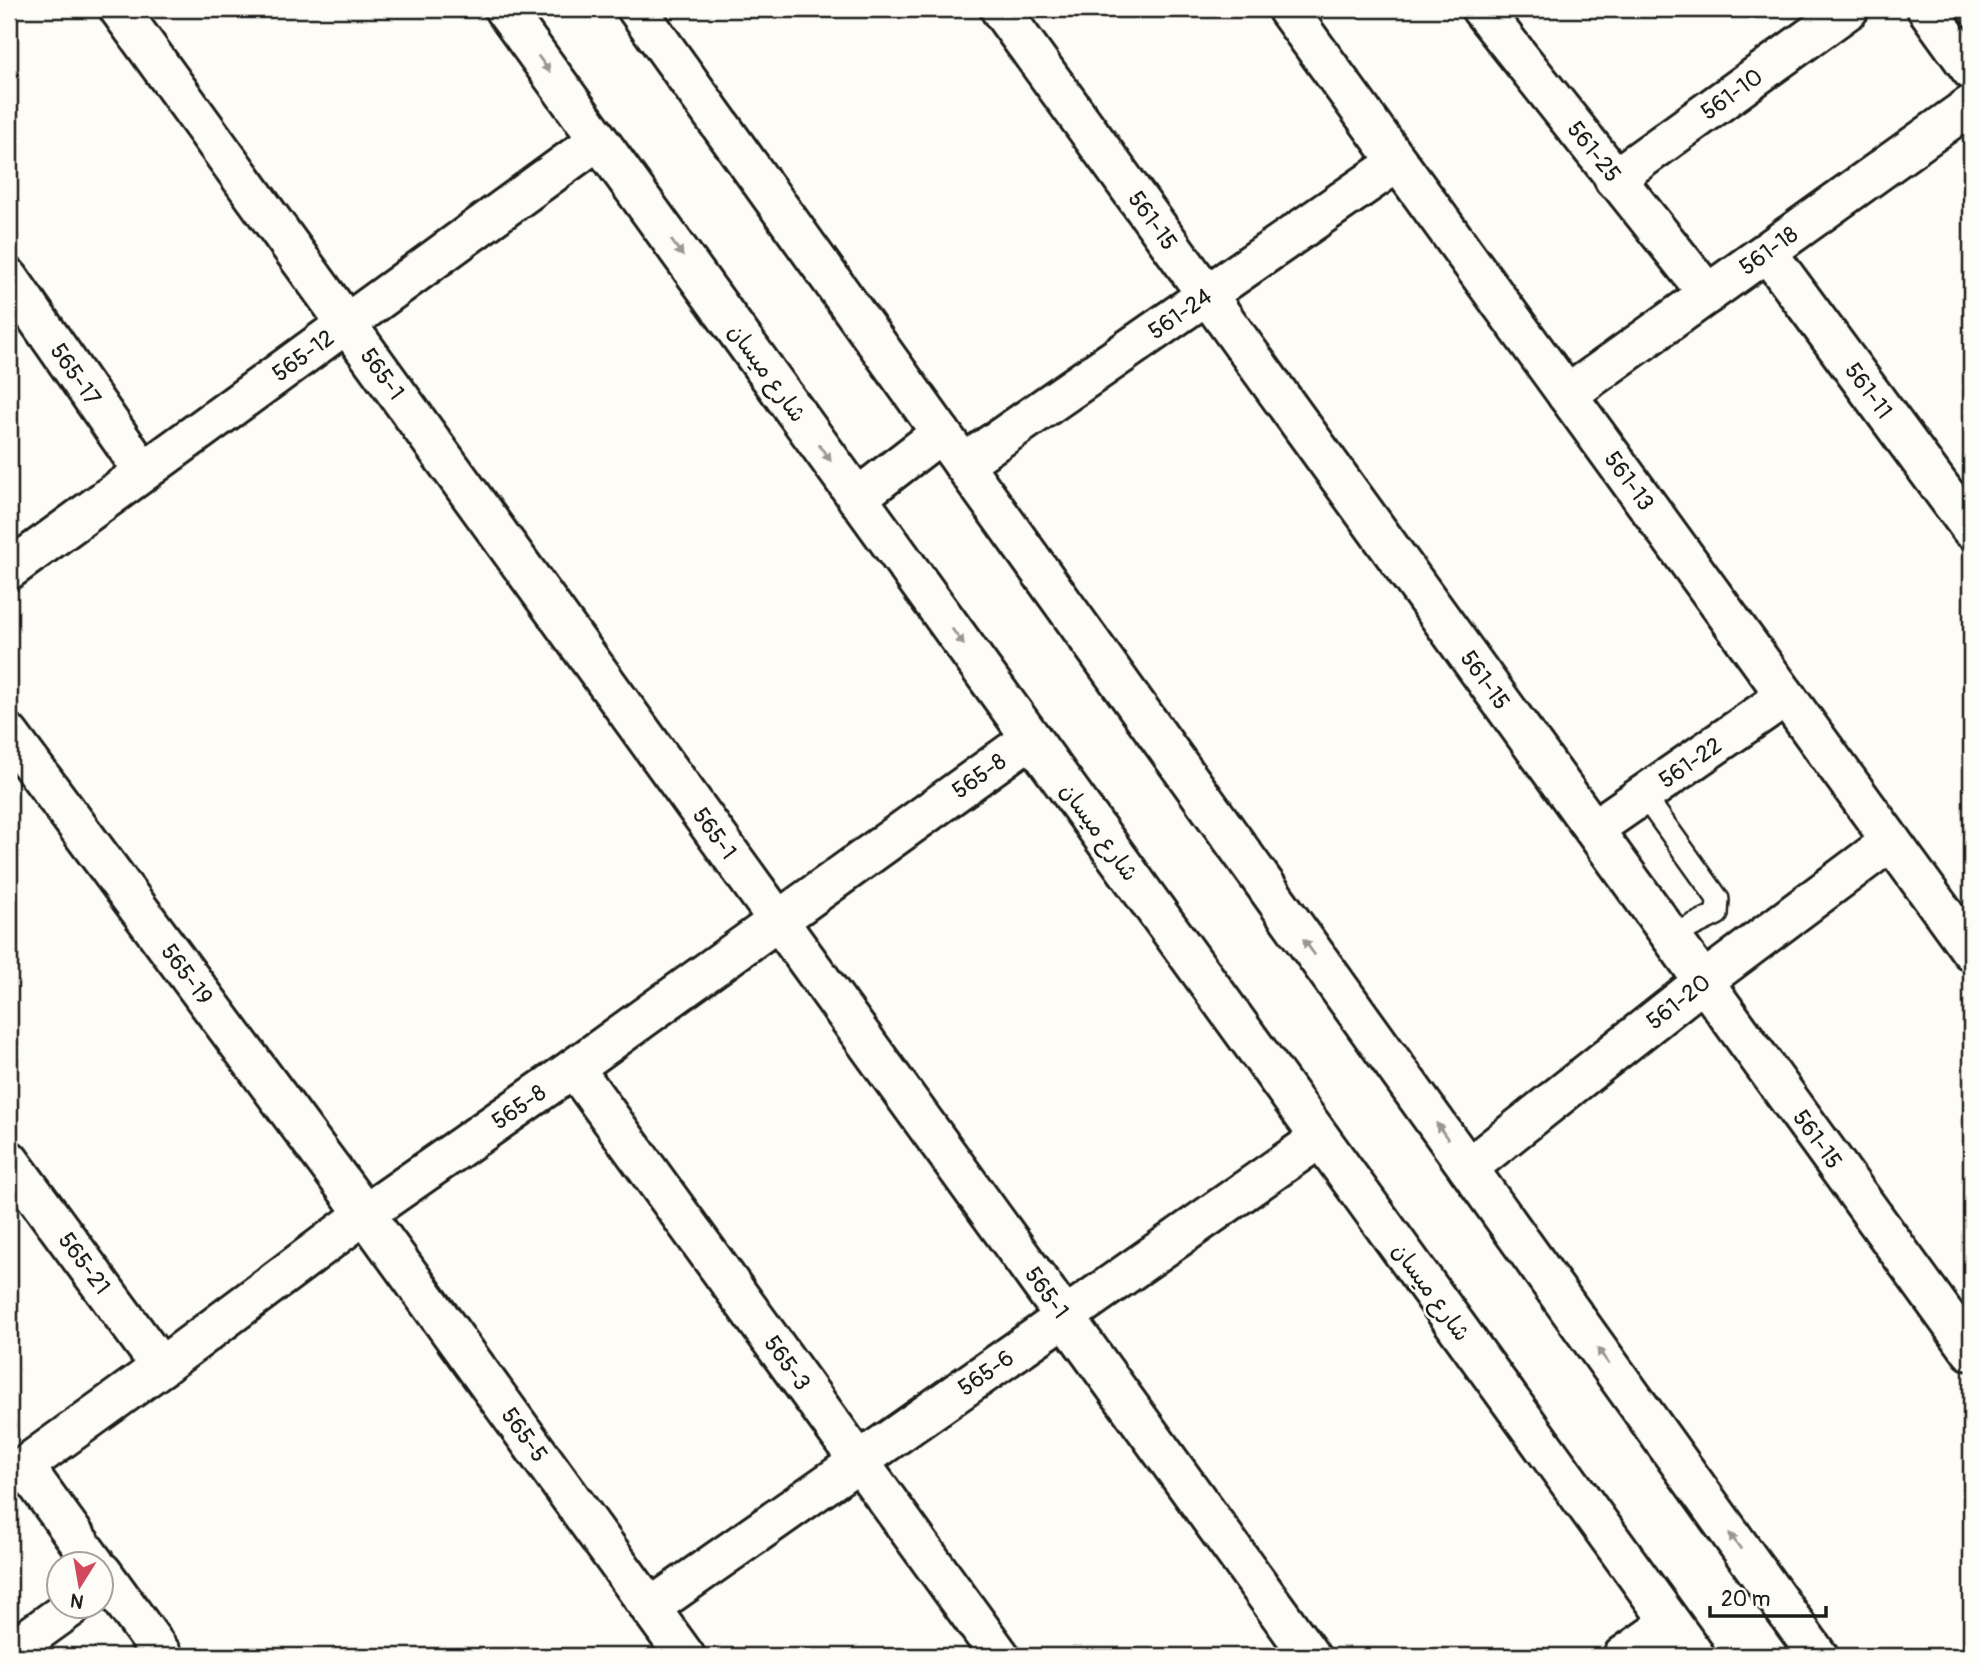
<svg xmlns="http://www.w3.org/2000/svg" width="1980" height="1665" font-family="Pangolin,'Playpen Sans Arabic',sans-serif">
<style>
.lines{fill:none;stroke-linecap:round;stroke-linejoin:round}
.service-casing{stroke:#1c1c1c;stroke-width:26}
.minor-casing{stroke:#1c1c1c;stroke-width:44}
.tertiary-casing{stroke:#1c1c1c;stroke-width:44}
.service{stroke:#fdfcf7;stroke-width:21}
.minor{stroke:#fdfcf7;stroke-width:38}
.tertiary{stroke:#fdfcf7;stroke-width:38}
.oneway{fill:#989794}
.labels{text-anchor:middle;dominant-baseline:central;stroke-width:5;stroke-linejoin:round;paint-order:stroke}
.street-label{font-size:23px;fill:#1c1c1c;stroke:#fdfcf7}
</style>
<rect width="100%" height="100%" fill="#fdfcf7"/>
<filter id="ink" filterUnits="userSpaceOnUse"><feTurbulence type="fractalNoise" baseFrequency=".0143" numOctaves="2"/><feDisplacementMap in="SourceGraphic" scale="14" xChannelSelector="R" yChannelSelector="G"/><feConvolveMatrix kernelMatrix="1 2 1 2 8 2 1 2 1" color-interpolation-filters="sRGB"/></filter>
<g filter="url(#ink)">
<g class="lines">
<g class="service-casing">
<polyline id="service" points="1643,794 1718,899 1717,914 1671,936"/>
</g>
<g class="minor-casing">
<g id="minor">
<path id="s1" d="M119,9L1310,1656"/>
<path id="s2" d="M1000,9L1971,1351"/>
<path id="s3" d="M1287,9L1971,951"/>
<path id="s4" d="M1481,9L1708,294"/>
<polyline points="1927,9 1971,70"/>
<path id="s5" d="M1614,179L1849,9"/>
<path id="s6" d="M1767,252L1971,529"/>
<path id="s7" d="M9,278L143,471"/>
<path id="s8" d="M1567,395L1971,105"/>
<path id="s9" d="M963,464L1398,162"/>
<path id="s10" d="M9,570L598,140"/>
<path id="s11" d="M9,734L365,1214L685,1656"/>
<path id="s12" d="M1594,829L1786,696"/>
<path id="s13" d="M574,1068L1000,1656"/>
<path id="s14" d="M9,1160L161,1367"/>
<path id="s15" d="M1468,1168L1704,981L1891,841"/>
<polyline points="24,1466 95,1564"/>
<path id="s16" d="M9,1477L161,1367L365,1214L574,1068L1031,738"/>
<polyline points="102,1572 163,1656"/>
<path id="s17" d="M650,1608L1320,1138"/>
<polyline points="9,1652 73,1606"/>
<polyline points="1623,1656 1670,1623"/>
</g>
</g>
<g class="tertiary-casing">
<g id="tertiary">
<polyline points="504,9 1695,1656"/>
<polyline points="637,9 1818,1656"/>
<polyline points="857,498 941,433"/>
</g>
</g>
<use href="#service" class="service"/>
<use href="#minor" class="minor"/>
<use href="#tertiary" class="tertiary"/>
</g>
<defs><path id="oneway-solid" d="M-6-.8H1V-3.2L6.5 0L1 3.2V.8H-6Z" transform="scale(1.75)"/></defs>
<g class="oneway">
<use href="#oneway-solid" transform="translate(544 64) rotate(54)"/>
<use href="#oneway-solid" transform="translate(677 248) rotate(54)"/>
<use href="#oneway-solid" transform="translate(825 453) rotate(54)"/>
<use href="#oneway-solid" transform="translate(958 637) rotate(54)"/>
<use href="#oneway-solid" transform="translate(1309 947) rotate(-126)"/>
<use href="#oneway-solid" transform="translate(1442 1131) rotate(-126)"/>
<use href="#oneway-solid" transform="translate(1603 1356) rotate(-126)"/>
<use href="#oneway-solid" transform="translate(1735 1541) rotate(-126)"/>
</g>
</g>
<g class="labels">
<g class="street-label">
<text stroke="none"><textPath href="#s5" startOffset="145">561-10</textPath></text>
<text stroke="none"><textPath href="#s4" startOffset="182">561-25</textPath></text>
<text stroke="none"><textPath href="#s2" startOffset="261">561-15</textPath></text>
<text stroke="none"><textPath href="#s8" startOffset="248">561-18</textPath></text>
<text stroke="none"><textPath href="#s9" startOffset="264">561-24</textPath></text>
<text stroke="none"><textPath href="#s10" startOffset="364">565-12</textPath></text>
<text stroke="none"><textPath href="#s1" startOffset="450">565-1</textPath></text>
<text transform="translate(767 373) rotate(54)">شارع ميسان</text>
<text stroke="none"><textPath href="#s7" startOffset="117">565-17</textPath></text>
<text stroke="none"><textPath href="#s6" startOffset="172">561-11</textPath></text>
<text stroke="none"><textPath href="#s3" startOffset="583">561-13</textPath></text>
<text stroke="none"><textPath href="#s2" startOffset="828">561-15</textPath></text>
<text stroke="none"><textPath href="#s12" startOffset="117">561-22</textPath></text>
<text stroke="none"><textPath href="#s16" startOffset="1197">565-8</textPath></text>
<text transform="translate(1099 832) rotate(54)">شارع ميسان</text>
<text stroke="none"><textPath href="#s1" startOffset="1017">565-1</textPath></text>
<text stroke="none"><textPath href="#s11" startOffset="299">565-19</textPath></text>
<text stroke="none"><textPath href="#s15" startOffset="268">561-20</textPath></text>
<text stroke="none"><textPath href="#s16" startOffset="630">565-8</textPath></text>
<text stroke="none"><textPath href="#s2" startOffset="1395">561-15</textPath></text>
<text stroke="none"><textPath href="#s14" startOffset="128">565-21</textPath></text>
<text stroke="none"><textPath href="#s1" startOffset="1584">565-1</textPath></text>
<text transform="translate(1431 1292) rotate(54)">شارع ميسان</text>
<text stroke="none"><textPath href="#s13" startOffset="364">565-3</textPath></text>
<text stroke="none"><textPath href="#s17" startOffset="410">565-6</textPath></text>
<text stroke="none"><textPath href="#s11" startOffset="870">565-5</textPath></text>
</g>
</g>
<rect width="1980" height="1665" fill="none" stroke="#fdfcf7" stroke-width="35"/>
<rect x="18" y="18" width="1945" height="1630" fill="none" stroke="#1c1c1c" stroke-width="2.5" filter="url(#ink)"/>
<g transform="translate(80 1585) rotate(191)"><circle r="33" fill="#fdfcf7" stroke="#a3a29f" stroke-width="2"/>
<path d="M0-5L12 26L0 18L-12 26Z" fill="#d1495b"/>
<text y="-10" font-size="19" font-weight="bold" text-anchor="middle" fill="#1c1c1c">N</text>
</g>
<path d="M1710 1606v10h116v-10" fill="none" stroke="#1c1c1c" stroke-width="3.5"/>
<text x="1721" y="1606" font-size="21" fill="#1c1c1c" stroke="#fdfcf7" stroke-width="5" paint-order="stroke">20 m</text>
</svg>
